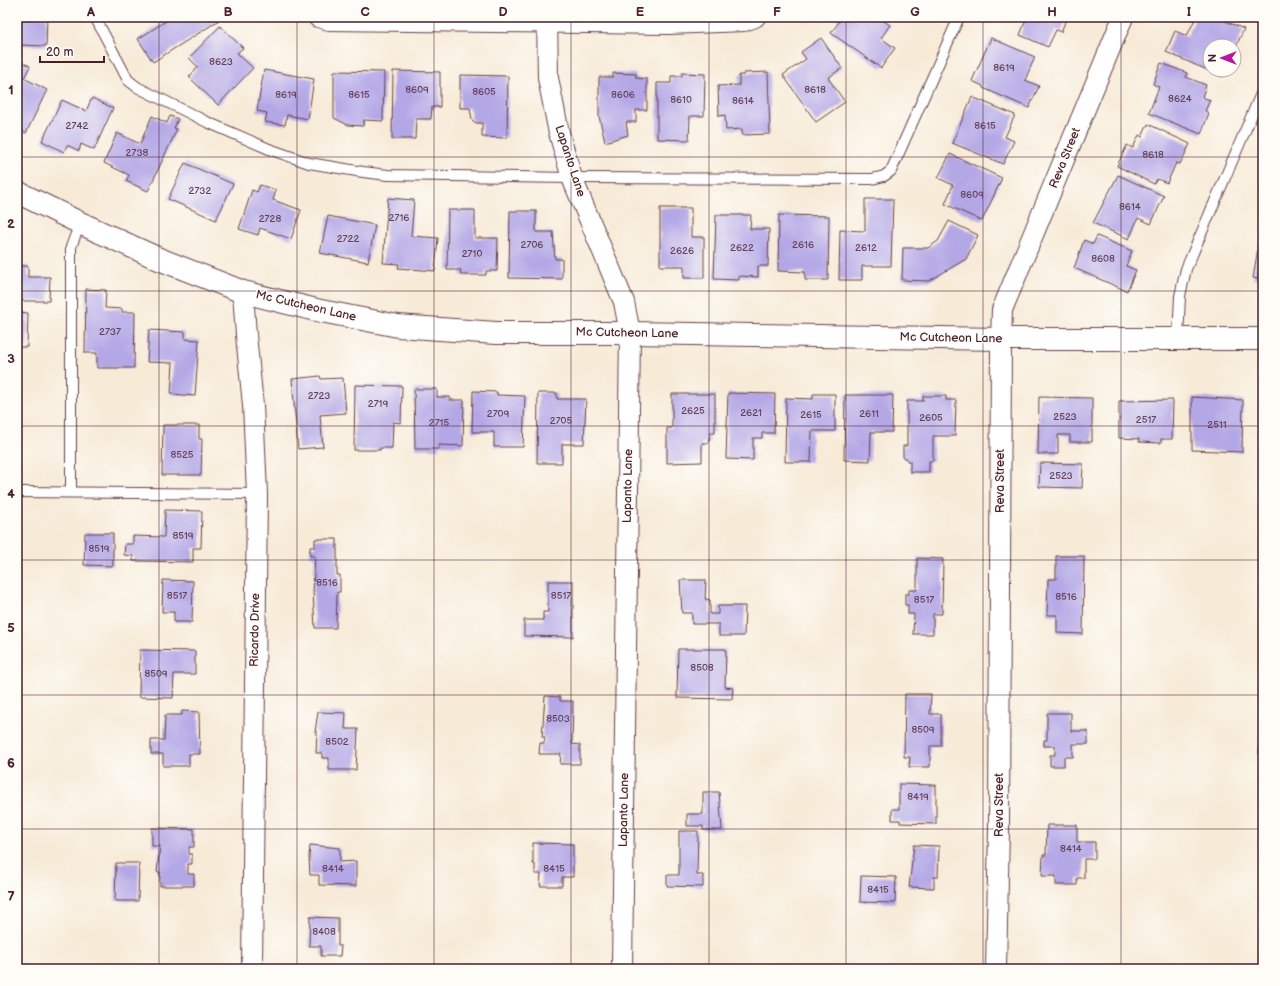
<svg xmlns="http://www.w3.org/2000/svg" width="1280" height="986" font-family="'Balsamiq Sans',sans-serif">
<style>
.building{fill:#b4a7e6}
.lines{fill:none;stroke-linecap:round;stroke-linejoin:round}
.service-casing{stroke:#643e45;stroke-width:12}
.minor-casing{stroke:#643e45;stroke-width:22}
.tertiary-casing{stroke:#643e45;stroke-width:24}
.service{stroke:#fff;stroke-width:10}
.minor{stroke:#fff;stroke-width:20}
.tertiary{stroke:#fff;stroke-width:22}
.grid{fill:none;stroke:#4a1f2b;stroke-width:1;stroke-opacity:0.55}
.labels{text-anchor:middle;dominant-baseline:central;stroke-width:3;stroke-linejoin:round;paint-order:stroke}
.number-label{font-size:10px;fill:#64415a}
.street-label{font-size:12px;fill:#4a1f2b;stroke:#fdfcf7}
.neatline{fill:none;stroke:#4a1f2b;stroke-width:1.5}
.grid-label{font-size:13px;text-anchor:middle;font-weight:bold;fill:#4a1f2b}
</style>
<rect width="100%" height="100%" fill="#fdfcf7"/>
<filter id="ink" filterUnits="userSpaceOnUse"><feTurbulence type="fractalNoise" baseFrequency=".025" numOctaves="2"/><feDisplacementMap in="SourceGraphic" scale="8" xChannelSelector="R" yChannelSelector="G"/><feConvolveMatrix kernelMatrix="1 2 1 2 8 2 1 2 1" color-interpolation-filters="sRGB"/></filter>
<filter id="wash" filterUnits="userSpaceOnUse"><feTurbulence type="fractalNoise" baseFrequency=".012" numOctaves="4" result="noise"/><feDisplacementMap in="SourceGraphic" scale="16" xChannelSelector="R" yChannelSelector="G"/><feGaussianBlur stdDeviation="0.9" result="paint"/><feColorMatrix in="noise" values="0 0 0 0 0 0 0 0 0 0 0 0 0 0 0 0 0 1.4 0 .05"/><feComposite in="paint" operator="in"/></filter>
<g filter="url(#wash)">
<rect width="100%" height="100%" fill="#f7ebd8"/>
<g id="blocks">
<g class="building">
<polygon points="17,17 47,17 46,46 17,45"/>
<polygon points="167,17 215,17 218,21 153,62 138,39 169,19"/>
<polygon points="837,17 883,17 881,19 890,25 881,38 895,48 881,68 831,33 839,22 836,19"/>
<polygon points="1027,17 1067,17 1061,32 1056,30 1048,47 1020,35"/>
<polygon points="1196,17 1216,17 1244,29 1234,51 1234,46 1210,46 1210,70 1225,70 1223,77 1166,52 1175,31 1187,36"/>
<polygon points="220,26 243,48 237,53 253,68 218,105 189,77 198,67 189,58"/>
<polygon points="821,38 842,68 828,78 845,102 816,122 783,75 806,59 801,52"/>
<polygon points="991,38 1035,57 1025,80 1039,86 1029,108 983,88 983,86 972,81"/>
<polygon points="17,60 30,66 24,78 47,90 26,133 17,129"/>
<polygon points="1161,63 1187,73 1186,77 1206,85 1202,97 1210,100 1205,111 1209,113 1201,134 1149,113 1159,87 1153,84"/>
<polygon points="264,70 314,79 308,119 287,115 285,125 265,122 267,113 257,111"/>
<polygon points="334,71 384,72 383,121 364,120 363,126 348,125 334,118"/>
<polygon points="393,71 440,72 440,107 432,107 431,119 416,119 415,139 392,139"/>
<polygon points="768,72 770,134 742,135 742,129 726,130 725,115 719,116 718,86 739,85 739,75 744,75 744,73"/>
<polygon points="613,73 636,74 636,78 647,79 647,110 636,110 636,122 626,122 628,135 605,142 599,116 599,77 613,77"/>
<polygon points="682,73 705,74 704,116 690,116 689,140 657,139 657,83 671,83 671,76 682,76"/>
<polygon points="460,75 508,76 507,138 482,137 482,123 476,123 472,120 470,108 460,108"/>
<polygon points="972,97 1015,115 1005,137 1014,141 1003,164 952,143"/>
<polygon points="92,98 113,108 94,150 81,144 79,151 67,145 64,152 42,141 62,100 86,111"/>
<polygon points="152,116 167,123 170,116 178,119 174,128 177,129 148,191 126,181 129,175 104,163 117,133 140,144"/>
<polygon points="1148,124 1190,144 1180,164 1176,163 1167,183 1157,179 1154,184 1117,166 1127,145 1133,148 1139,135 1142,137"/>
<polygon points="950,154 1002,178 982,221 945,204 953,185 938,178"/>
<polygon points="185,163 233,184 216,220 168,199"/>
<polygon points="1118,175 1164,196 1151,224 1138,218 1129,239 1093,223"/>
<polygon points="260,185 276,190 273,200 301,210 291,239 260,228 258,235 239,229 252,190 257,192"/>
<polygon points="388,198 414,200 411,236 438,238 435,271 398,268 399,264 383,263"/>
<polygon points="865,199 893,199 891,266 862,266 862,280 839,280 840,230 865,231"/>
<polygon points="660,208 691,208 691,237 704,237 704,278 684,278 684,266 660,266"/>
<polygon points="448,210 475,210 475,238 498,238 497,271 486,271 486,275 460,275 461,270 447,270"/>
<polygon points="510,211 536,211 536,232 553,232 555,259 562,259 562,279 509,278"/>
<polygon points="716,215 751,215 750,229 769,229 768,266 758,266 758,277 739,276 739,280 714,279"/>
<polygon points="779,215 829,216 828,280 805,280 805,272 778,271"/>
<polygon points="328,216 375,225 368,262 320,253"/>
<polygon points="949,221 978,235 966,259 929,281 902,280 903,248 928,248 938,241"/>
<polygon points="1097,236 1132,251 1126,266 1136,270 1127,291 1074,268 1084,240 1093,244"/>
<polygon points="1259,242 1263,243 1263,280 1253,278"/>
<polygon points="17,266 28,266 28,277 50,277 49,301 17,301"/>
<polygon points="86,289 106,290 105,308 122,309 122,312 135,312 134,368 97,368 97,353 85,353"/>
<polygon points="17,312 28,313 27,347 19,347 18,358 17,358"/>
<polygon points="149,330 185,332 185,339 199,340 195,396 171,394 173,363 147,362"/>
<polygon points="320,376 321,379 343,378 346,413 320,415 323,447 298,449 292,379"/>
<polygon points="355,385 402,386 401,423 393,422 392,448 380,448 380,450 354,450"/>
<polygon points="414,389 437,389 437,397 450,397 450,400 464,400 463,446 439,445 439,449 415,449"/>
<polygon points="473,391 497,392 497,395 525,396 523,447 494,447 494,432 472,432"/>
<polygon points="538,393 557,393 557,399 586,399 584,444 562,444 562,463 537,463"/>
<polygon points="728,393 775,394 774,433 762,433 762,438 753,438 753,460 726,459"/>
<polygon points="672,394 715,394 715,433 710,433 709,443 702,443 702,462 667,463 667,428 672,428"/>
<polygon points="813,394 835,394 835,431 812,431 811,462 785,462 786,398 813,399"/>
<polygon points="845,395 893,395 892,432 871,432 870,461 844,460"/>
<polygon points="923,396 946,396 946,400 956,400 955,436 933,436 933,461 929,461 929,472 910,472 910,461 907,461 907,458 903,458 903,446 907,446 907,401 923,401"/>
<polygon points="1039,397 1092,398 1092,442 1070,442 1070,435 1058,435 1058,454 1038,454"/>
<polygon points="1192,397 1243,400 1242,452 1192,450"/>
<polygon points="1173,400 1172,439 1161,439 1161,443 1139,442 1139,439 1119,438 1119,401"/>
<polygon points="163,425 199,425 199,439 202,439 201,475 162,475"/>
<polygon points="1040,463 1083,464 1082,488 1039,487"/>
<polygon points="165,510 202,511 201,548 193,548 193,562 133,561 133,556 124,555 125,544 133,544 133,536 164,537"/>
<polygon points="85,533 113,533 113,566 84,565"/>
<polygon points="315,539 337,539 337,575 340,575 340,592 337,592 336,628 315,628 313,592 315,556 310,556 310,547 315,547"/>
<polygon points="1056,556 1084,556 1083,634 1057,633 1057,615 1047,615 1048,579 1056,579"/>
<polygon points="917,558 943,559 942,614 933,614 933,634 913,634 914,614 908,614 908,605 905,605 905,594 909,594 909,590 917,590"/>
<polygon points="163,580 193,581 192,622 174,622 174,612 162,612"/>
<polygon points="680,580 706,580 705,599 710,600 710,614 718,614 718,606 745,606 744,636 719,636 719,624 692,624 692,613 682,613"/>
<polygon points="548,581 573,581 573,637 524,636 524,620 543,620 543,612 548,612"/>
<polygon points="678,649 726,649 725,687 733,688 732,699 677,698"/>
<polygon points="140,650 195,651 195,674 174,674 173,698 139,697"/>
<polygon points="905,694 931,694 930,714 941,714 941,746 930,746 930,767 909,767 910,757 904,757"/>
<polygon points="545,696 560,697 560,701 573,701 572,744 580,745 580,764 560,764 561,754 539,754 540,743 544,743 545,737 542,737"/>
<polygon points="182,711 199,712 200,754 189,754 189,766 163,766 163,754 151,754 151,740 164,740 165,715 182,715"/>
<polygon points="318,712 346,713 345,729 358,729 356,770 329,770 329,758 322,758 322,753 316,753 317,732 315,732"/>
<polygon points="1047,713 1071,713 1071,731 1088,731 1088,744 1073,744 1073,757 1064,757 1064,766 1050,766 1050,755 1055,755 1055,746 1044,746 1044,740 1047,740"/>
<polygon points="1260,719 1263,719 1263,754 1259,754"/>
<polygon points="899,784 936,785 936,824 900,823 900,820 892,820 892,809 899,809"/>
<polygon points="703,792 719,792 722,830 703,830 703,826 687,826 687,814 703,814"/>
<polygon points="1047,825 1077,825 1077,842 1095,842 1095,859 1084,859 1084,878 1077,878 1077,885 1056,885 1056,876 1042,876 1043,855 1046,855"/>
<polygon points="152,828 194,829 194,847 189,847 189,854 192,854 192,864 188,864 188,874 194,874 194,886 160,886 160,872 157,872 160,846 152,846"/>
<polygon points="679,831 698,831 697,875 703,875 703,887 667,886 667,875 679,875"/>
<polygon points="533,843 573,844 573,877 562,877 562,886 540,886 541,874 535,874 535,864 533,864"/>
<polygon points="310,845 340,848 340,862 356,861 356,886 319,885 319,875 310,875 309,857"/>
<polygon points="914,845 939,846 938,877 934,877 934,888 909,887"/>
<polygon points="116,863 139,863 138,901 115,901"/>
<polygon points="861,876 896,877 895,903 860,902"/>
<polygon points="310,917 338,918 338,946 341,946 340,956 321,956 321,946 309,946"/>
</g>
</g>
</g>
<g filter="url(#ink)">
<use href="#blocks" fill-opacity="0" stroke="#643e45" stroke-width="1"/>
<g class="lines">
<g class="service-casing">
<g id="service">
<polyline points="95,17 128,80 137,87 207,122 269,149 309,163 363,172 388,175 572,178 872,179 884,176 891,171 959,17"/>
<polyline points="1178,340 1180,296 1186,269 1263,89"/>
<polyline points="17,492 257,494"/>
<polyline points="71,492 71,247 80,223"/>
</g>
</g>
<g class="minor-casing">
<g id="minor">
<polyline points="318,17 329,20 669,24 744,21 755,17"/>
<polyline points="547,17 548,78 559,133 572,178 624,302 630,333 622,969"/>
<polyline points="243,292 246,335 253,405 257,494 252,969"/>
<polyline points="996,969 999,831 1001,339 1002,310 1123,17"/>
</g>
</g>
<g class="tertiary-casing">
<polyline id="tertiary" points="17,192 80,223 159,259 243,292 316,310 398,326 496,333 630,333 1001,339 1263,339"/>
</g>
<use href="#service" class="service"/>
<use href="#minor" class="minor"/>
<use href="#tertiary" class="tertiary"/>
</g>
</g>
<path class="grid" d="M159,17V969M297,17V969M434,17V969M571,17V969M709,17V969M846,17V969M983,17V969M1121,17V969M17,157H1263M17,291H1263M17,426H1263M17,560H1263M17,695H1263M17,829H1263"/>
<g class="labels">
<g class="number-label">
<text x="221" y="62">8623</text>
<text x="1004" y="68">8619</text>
<text x="417" y="90">8609</text>
<text x="815" y="90">8618</text>
<text x="484" y="92">8605</text>
<text x="286" y="95">8619</text>
<text x="359" y="95">8615</text>
<text x="623" y="95">8606</text>
<text x="1180" y="99">8624</text>
<text x="681" y="100">8610</text>
<text x="743" y="101">8614</text>
<text x="77" y="126">2742</text>
<text x="985" y="126">8615</text>
<text x="137" y="153">2738</text>
<text x="1153" y="155">8618</text>
<text x="200" y="191">2732</text>
<text x="972" y="195">8609</text>
<text x="1130" y="207">8614</text>
<text x="399" y="218">2716</text>
<text x="270" y="219">2728</text>
<text x="348" y="239">2722</text>
<text x="532" y="245">2706</text>
<text x="803" y="245">2616</text>
<text x="742" y="248">2622</text>
<text x="866" y="248">2612</text>
<text x="682" y="251">2626</text>
<text x="472" y="254">2710</text>
<text x="1103" y="259">8608</text>
<text x="110" y="332">2737</text>
<text x="319" y="396">2723</text>
<text x="378" y="404">2719</text>
<text x="693" y="411">2625</text>
<text x="751" y="413">2621</text>
<text x="498" y="414">2709</text>
<text x="869" y="414">2611</text>
<text x="811" y="415">2615</text>
<text x="1065" y="417">2523</text>
<text x="931" y="418">2605</text>
<text x="1146" y="420">2517</text>
<text x="561" y="421">2705</text>
<text x="439" y="423">2715</text>
<text x="1217" y="425">2511</text>
<text x="182" y="455">8525</text>
<text x="1061" y="476">2523</text>
<text x="183" y="536">8519</text>
<text x="99" y="549">8519</text>
<text x="327" y="583">8516</text>
<text x="177" y="596">8517</text>
<text x="561" y="596">8517</text>
<text x="1066" y="597">8516</text>
<text x="924" y="600">8517</text>
<text x="702" y="668">8508</text>
<text x="156" y="674">8509</text>
<text x="558" y="719">8503</text>
<text x="923" y="730">8509</text>
<text x="337" y="742">8502</text>
<text x="918" y="797">8419</text>
<text x="1071" y="849">8414</text>
<text x="333" y="869">8414</text>
<text x="554" y="869">8415</text>
<text x="878" y="890">8415</text>
<text x="324" y="932">8408</text>
</g>
<g class="street-label">
<text transform="translate(1065 158) rotate(-68)">Reva Street</text>
<text transform="translate(570 161) rotate(72)">Lapanto Lane</text>
<text transform="translate(306 306) rotate(13)">Mc Cutcheon Lane</text>
<text transform="translate(627 333) rotate(1)">Mc Cutcheon Lane</text>
<text transform="translate(951 338) rotate(1)">Mc Cutcheon Lane</text>
<text transform="translate(1000 481) rotate(-90)">Reva Street</text>
<text transform="translate(628 486) rotate(-89)">Lapanto Lane</text>
<text transform="translate(255 630) rotate(-89)">Ricardo Drive</text>
<text transform="translate(999 805) rotate(-90)">Reva Street</text>
<text transform="translate(624 810) rotate(-89)">Lapanto Lane</text>
</g>
</g>
<rect width="1280" height="986" fill="none" stroke="#fdfcf7" stroke-width="44"/>
<g transform="translate(1222 58) rotate(270)"><circle r="19" fill="#fdfcf7" stroke="#b5a4a5"/>
<path d="M0-3L7 15L0 10L-7 15Z" fill="#b5179e"/>
<text y="-6" font-size="11" font-weight="bold" text-anchor="middle" fill="#4a1f2b">N</text>
</g>
<path d="M40 56v6h64v-6" fill="none" stroke="#4a1f2b" stroke-width="2"/>
<text x="46" y="56" font-size="12" fill="#4a1f2b" stroke="#fdfcf7" stroke-width="3" paint-order="stroke">20 m</text>
<rect x="22" y="22" width="1236" height="942" class="neatline"/>
<g class="grid-label">
<text x="91" y="16">A</text>
<text x="228" y="16">B</text>
<text x="365" y="16">C</text>
<text x="503" y="16">D</text>
<text x="640" y="16">E</text>
<text x="777" y="16">F</text>
<text x="915" y="16">G</text>
<text x="1052" y="16">H</text>
<text x="1189" y="16">I</text>
<text x="11" y="94">1</text>
<text x="11" y="228">2</text>
<text x="11" y="363">3</text>
<text x="11" y="498">4</text>
<text x="11" y="632">5</text>
<text x="11" y="767">6</text>
<text x="11" y="901">7</text>
</g>
</svg>
